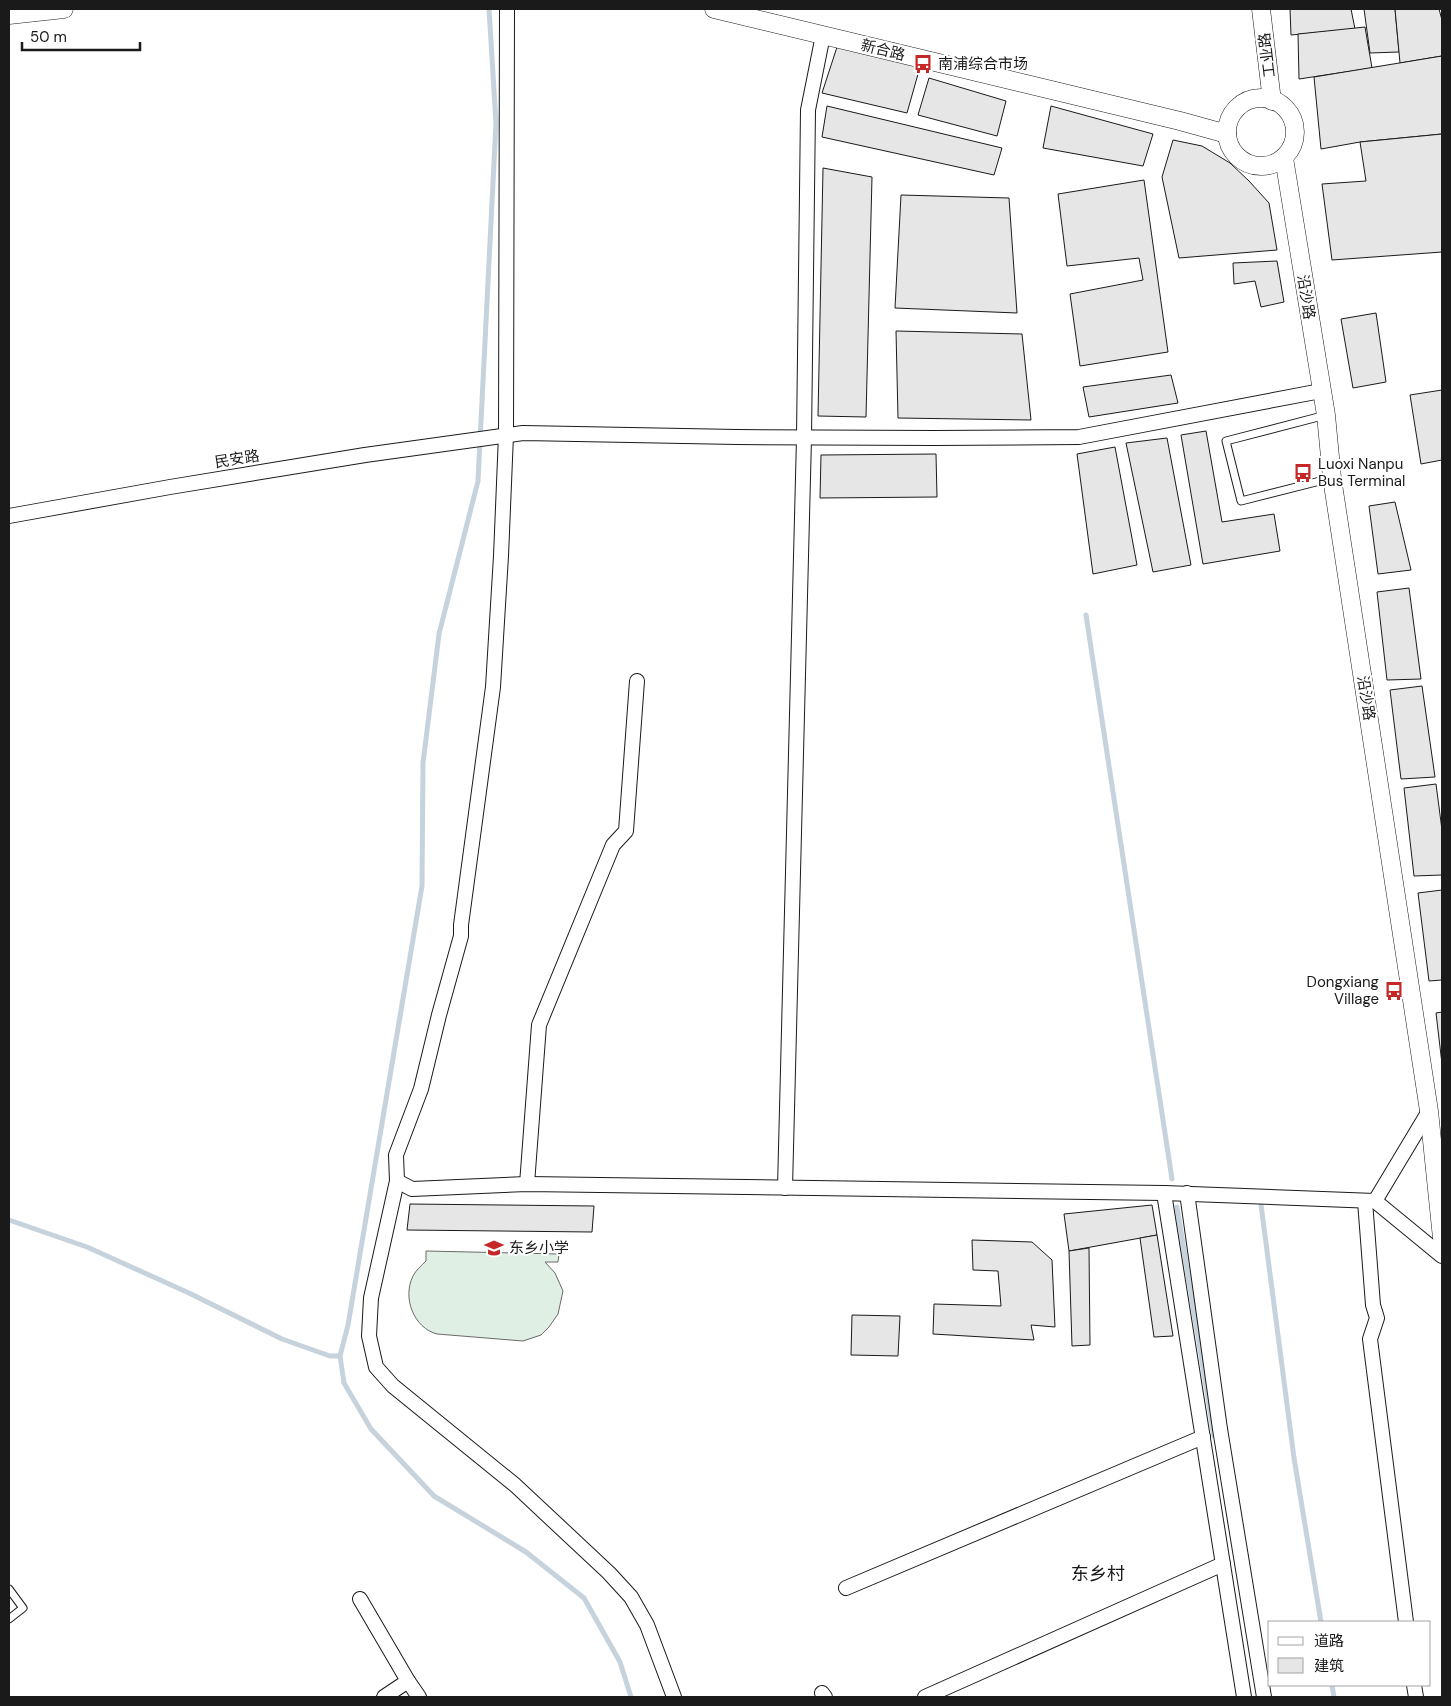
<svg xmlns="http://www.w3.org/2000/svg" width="1451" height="1706" font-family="'DM Sans','Noto Sans SC',sans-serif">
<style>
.grass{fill:#e0efe3;stroke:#6a6a6a}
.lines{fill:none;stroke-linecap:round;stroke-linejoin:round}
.stream{stroke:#c6d2dc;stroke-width:5}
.building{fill:#e6e6e6;stroke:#1a1a1a}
.service-casing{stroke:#1a1a1a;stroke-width:9}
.minor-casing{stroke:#1a1a1a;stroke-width:16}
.tertiary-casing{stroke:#1a1a1a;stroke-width:19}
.service{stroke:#fff;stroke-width:7}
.minor{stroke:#fff;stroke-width:14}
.tertiary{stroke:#fff;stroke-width:18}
.labels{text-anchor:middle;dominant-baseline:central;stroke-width:4;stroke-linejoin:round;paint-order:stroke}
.street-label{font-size:15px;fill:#1a1a1a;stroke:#fff}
.poi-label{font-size:15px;fill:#1a1a1a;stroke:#fff;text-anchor:start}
.quarter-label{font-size:18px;fill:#1a1a1a;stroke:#fff}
</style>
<rect width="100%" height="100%" fill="#fff"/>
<path class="grass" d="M426,1251L559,1254L558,1262H545L555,1273L563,1291L558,1314L549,1327L541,1335L523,1341L437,1334C414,1328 402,1298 413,1276C416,1270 421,1266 426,1261Z"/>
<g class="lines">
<g class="stream">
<polyline points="1086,615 1172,1179"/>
<polyline points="1260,1197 1294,1458 1321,1622"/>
<polyline points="1177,1207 1214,1436"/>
<polyline points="9,1220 87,1247 189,1293 282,1339 330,1356 340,1356 344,1383 371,1429 434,1496 526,1552 584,1598 620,1662 631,1697"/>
<polyline points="340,1356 348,1325 422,886 423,763 439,634 478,481 496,123 489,9"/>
<polyline points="1332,1685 1334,1697"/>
</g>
</g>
<g class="building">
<polygon points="1290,9 1351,9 1355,29 1291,35"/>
<polygon points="1364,9 1395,9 1399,52 1370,53"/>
<polygon points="1395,9 1439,9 1442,20 1442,56 1400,63"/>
<polygon points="1365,27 1372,68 1299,79 1298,34"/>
<polygon points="838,44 920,67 907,113 822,93"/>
<polygon points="1442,56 1442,134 1360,142 1321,149 1314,77"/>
<polygon points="929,78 1006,101 997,136 918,115"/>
<polygon points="827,106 1002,148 994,175 822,137"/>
<polygon points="1051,106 1153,134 1143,166 1043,148"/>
<polygon points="1442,134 1442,252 1332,260 1322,184 1366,181 1360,142"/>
<polygon points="1173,140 1202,146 1230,163 1249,181 1269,203 1277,250 1179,258 1162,177"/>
<polygon points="823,168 872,177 866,417 818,416"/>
<polygon points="1144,180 1168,352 1080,366 1070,294 1143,280 1139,258 1067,266 1058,194"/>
<polygon points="901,195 1009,198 1017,313 895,308"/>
<polygon points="1277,261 1284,302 1261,307 1255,281 1234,284 1233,263"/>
<polygon points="1376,313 1386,382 1353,388 1341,319"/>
<polygon points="896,331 1022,334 1031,420 898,418"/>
<polygon points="1171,375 1178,403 1089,417 1083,387"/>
<polygon points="1442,390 1442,460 1421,464 1410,395"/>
<polygon points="1206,431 1222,522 1274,514 1280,551 1203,564 1181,435"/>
<polygon points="1167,438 1191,565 1153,572 1126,443"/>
<polygon points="1115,447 1137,565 1093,574 1077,454"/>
<polygon points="936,454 937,497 820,498 821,455"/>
<polygon points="1395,502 1411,570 1378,574 1369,506"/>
<polygon points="1409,588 1421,679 1387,680 1377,592"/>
<polygon points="1422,686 1435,777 1401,779 1390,690"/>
<polygon points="1436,784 1442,830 1442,875 1414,876 1404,788"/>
<polygon points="1442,890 1442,980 1429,981 1418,893"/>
<polygon points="1442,1012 1442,1064 1436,1013"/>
<polygon points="410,1204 594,1206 592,1232 407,1230"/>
<polygon points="1152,1205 1157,1235 1069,1251 1064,1214"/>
<polygon points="1157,1235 1173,1336 1154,1337 1140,1238"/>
<polygon points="972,1240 1032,1242 1052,1260 1055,1327 1031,1325 1034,1340 933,1334 934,1304 1001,1306 998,1271 973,1270"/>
<polygon points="1089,1248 1090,1345 1072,1346 1069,1251"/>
<polygon points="852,1315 900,1316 898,1356 851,1355"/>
</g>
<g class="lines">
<g class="service-casing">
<g id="service">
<polyline points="1326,415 1226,441 1241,501 1332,478"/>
<polyline points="9,1589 23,1608 9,1619"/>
</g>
</g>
<g class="minor-casing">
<g id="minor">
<polyline points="507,9 506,435 501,556 493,687 461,925 461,936 439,1015 421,1089 396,1155 397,1181 412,1189 527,1184 1164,1193 1375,1201 1442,1256"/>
<polyline points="9,516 170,487 365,455 523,433 737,437 934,438 1079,437 1321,391"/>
<polyline points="397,1181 371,1298 369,1336 376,1367 393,1386 515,1485 609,1573 631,1597 647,1625 674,1697"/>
<polyline points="527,1184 539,1025 613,845 626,831 637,681"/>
<polyline points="785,1188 804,438 808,110 823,35"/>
<polyline points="1164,1193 1244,1697"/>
<polyline points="1187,1193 1220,1429 1264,1697"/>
<polyline points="1365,1201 1373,1305 1377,1318 1370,1339 1406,1622"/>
<polyline points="1375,1201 1429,1111"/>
<polyline points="846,1588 1203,1437"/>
<polyline points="360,1599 408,1681 419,1697"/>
<polyline points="1414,1685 1416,1697"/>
<polyline points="822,1693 825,1697"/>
<polyline points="384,1697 408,1681"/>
<polyline points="925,1697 1223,1564"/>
</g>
</g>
<g class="tertiary-casing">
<g id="tertiary">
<polyline points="714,9 1180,121 1227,134"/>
<polyline points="1261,9 1272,101"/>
<polyline points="9,15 64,9"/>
<circle cx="1261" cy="132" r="34"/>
<polyline points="1284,158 1326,415 1332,478 1429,1111 1442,1238"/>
</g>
</g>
<use href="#service" class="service"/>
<use href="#minor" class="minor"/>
<use href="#tertiary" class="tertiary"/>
</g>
<defs>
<g id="bus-bare" transform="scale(1.5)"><path d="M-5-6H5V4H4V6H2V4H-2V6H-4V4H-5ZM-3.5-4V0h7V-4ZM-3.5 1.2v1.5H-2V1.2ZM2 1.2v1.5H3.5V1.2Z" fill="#c62828" stroke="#fff" stroke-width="2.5" paint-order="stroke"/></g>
<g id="school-bare" transform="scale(1.5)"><path d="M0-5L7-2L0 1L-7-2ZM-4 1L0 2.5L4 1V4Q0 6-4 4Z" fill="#c62828" stroke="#fff" stroke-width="2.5" paint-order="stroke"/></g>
</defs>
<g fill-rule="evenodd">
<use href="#bus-bare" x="923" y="64"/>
<use href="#bus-bare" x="1303" y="473"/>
<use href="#bus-bare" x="1394" y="991"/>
<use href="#school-bare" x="494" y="1248"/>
</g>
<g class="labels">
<g class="street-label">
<text transform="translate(883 50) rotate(14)">新合路</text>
<text transform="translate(1267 55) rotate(-97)">工业路</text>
<text transform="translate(1306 297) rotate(81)">沿沙路</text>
<text transform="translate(237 459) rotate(-9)">民安路</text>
<text transform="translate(1366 698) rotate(81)">沿沙路</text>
</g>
<g class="poi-label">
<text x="938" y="64">南浦综合市场</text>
<text x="1318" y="464">Luoxi Nanpu<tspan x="1318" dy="17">Bus Terminal</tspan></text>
<text x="1379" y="982" text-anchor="end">Dongxiang<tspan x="1379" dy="17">Village</tspan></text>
<text x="509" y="1248">东乡小学</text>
</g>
<g class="quarter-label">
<text x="1098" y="1574">东乡村</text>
</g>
</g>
<rect width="1451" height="1706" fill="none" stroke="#1a1a1a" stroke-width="20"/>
<rect x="1268" y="1621" width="162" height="65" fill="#ffffff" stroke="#a3a3a3"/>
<rect x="1278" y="1637" width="25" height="8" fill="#ffffff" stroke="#a3a3a3"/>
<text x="1314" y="1646" font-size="15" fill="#1a1a1a">道路</text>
<rect x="1278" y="1658" width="25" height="15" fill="#e6e6e6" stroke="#a3a3a3"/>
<text x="1314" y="1671" font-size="15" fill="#1a1a1a">建筑</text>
<path d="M22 42v8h118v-8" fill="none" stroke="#1a1a1a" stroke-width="2.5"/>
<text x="30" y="42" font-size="15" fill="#1a1a1a" stroke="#ffffff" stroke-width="4" paint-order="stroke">50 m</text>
</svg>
